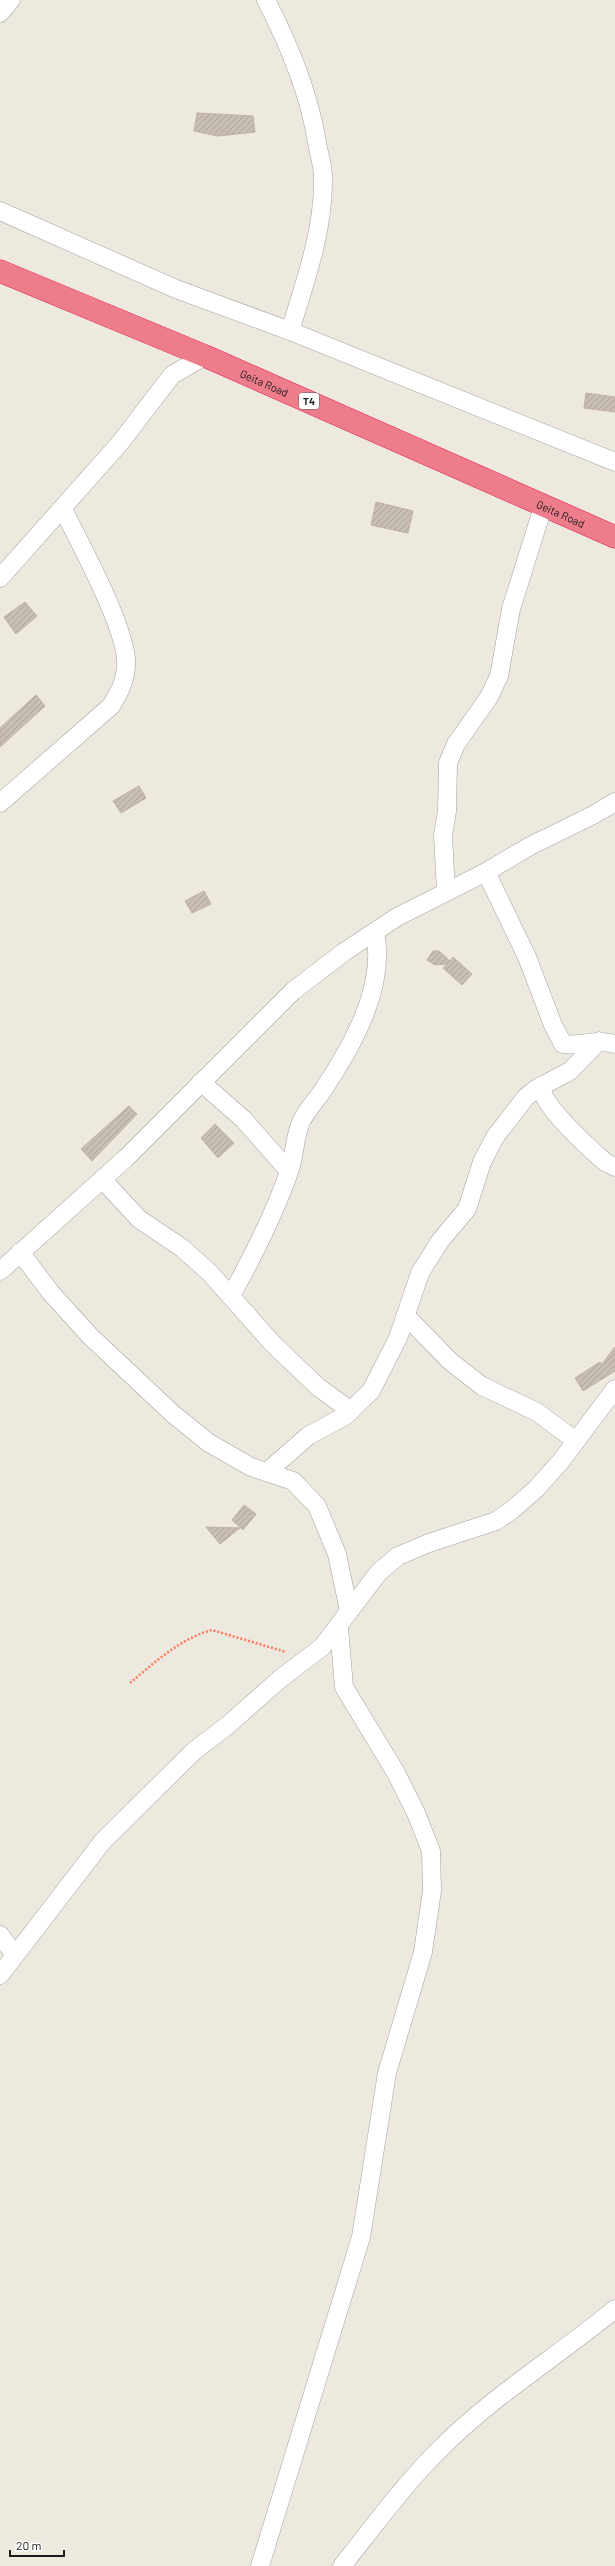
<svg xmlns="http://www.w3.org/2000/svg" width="615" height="2566" font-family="Barlow,sans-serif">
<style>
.building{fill:url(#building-hatch);stroke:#c0b0a0}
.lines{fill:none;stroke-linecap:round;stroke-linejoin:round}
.street-casing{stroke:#a1a1a1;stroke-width:19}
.highway-casing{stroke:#e3144f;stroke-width:23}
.path{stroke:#ff785e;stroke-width:2.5;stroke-dasharray:2 2;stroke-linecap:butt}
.street{stroke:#fff;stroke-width:18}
.highway{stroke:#ee7d8c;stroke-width:22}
.labels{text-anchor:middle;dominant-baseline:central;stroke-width:4;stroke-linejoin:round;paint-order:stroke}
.shield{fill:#fff;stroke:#5f5f5f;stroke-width:1}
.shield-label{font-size:10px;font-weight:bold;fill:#1a1a1a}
.street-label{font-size:11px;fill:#1a1a1a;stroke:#fff}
</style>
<defs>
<pattern id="building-hatch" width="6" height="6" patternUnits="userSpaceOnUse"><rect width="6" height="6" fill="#c9beb5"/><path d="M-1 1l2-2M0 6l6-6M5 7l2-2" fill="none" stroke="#aca39b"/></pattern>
</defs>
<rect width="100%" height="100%" fill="#eee9de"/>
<g class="building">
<polygon points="197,113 253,116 255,132 218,136 194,131"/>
<polygon points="586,393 615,397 615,412 584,408"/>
<polygon points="376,502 413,511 408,533 371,525"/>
<polygon points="25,602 37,616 16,634 4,617"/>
<polygon points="36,695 45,706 0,747 0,728"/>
<polygon points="139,786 146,798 121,813 113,801"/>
<polygon points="204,891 211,904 192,913 185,901"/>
<polygon points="433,951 439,951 450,961 453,957 472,974 462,985 443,968 447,964 435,965 427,960"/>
<polygon points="129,1106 137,1114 92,1161 81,1149"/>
<polygon points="215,1124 234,1143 218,1158 201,1138"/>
<polygon points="615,1347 615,1371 583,1391 575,1378 600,1362 602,1364"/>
<polygon points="244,1505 256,1514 243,1530 232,1520"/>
<polygon points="206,1527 240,1528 220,1544"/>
</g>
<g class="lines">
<g class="street-casing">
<g id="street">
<path d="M266,0C290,47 310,95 318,148C320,157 323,168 323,177C324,230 305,282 290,331"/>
<polyline points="0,13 11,0"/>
<polyline points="0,211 176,289 290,331 615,462"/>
<polyline points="0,578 120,443 172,375 205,356"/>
<path d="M0,803L111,706C119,693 125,682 126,667C130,634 79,542 63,509"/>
<path d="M486,872L527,957L553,1025L563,1044C580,1047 595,1038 615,1044"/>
<polyline points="446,892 443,835 447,811 448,763 456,744 489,697 499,676 511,609 542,510 551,509"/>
<polyline points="201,1082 243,1119 289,1171"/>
<path d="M541,1086C542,1106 589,1148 605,1162L615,1167"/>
<polyline points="102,1179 139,1219 182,1248 210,1273 272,1343 318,1387 351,1411"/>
<polyline points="20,1252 51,1293 90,1336 173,1414 209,1443 251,1467 293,1481 317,1506 337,1554 349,1611"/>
<polyline points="0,1271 126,1158 293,991 344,952 397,917 486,872 530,846 593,815 615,802"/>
<path d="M231,1296C253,1256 274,1215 289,1172C295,1156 294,1138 301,1122C307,1109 318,1099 325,1087C354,1043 386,986 375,932"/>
<polyline points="406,1316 451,1362 482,1386 537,1412 576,1441"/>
<polyline points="267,1472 308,1436 345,1416 371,1391 398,1338 420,1273 440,1241 467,1209 482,1162 495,1137 526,1097 536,1089 570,1071 599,1041"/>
<polyline points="0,1935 15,1955"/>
<polyline points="0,1975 103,1841 194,1751 228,1725 280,1679 322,1647 379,1572 398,1556 429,1543 496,1521 512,1510 536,1489 561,1461 615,1389"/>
<polyline points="260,2566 361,2237 387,2073 423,1952 432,1891 431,1851 416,1813 396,1773 344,1687 339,1627"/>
<path d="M342,2566C374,2526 405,2483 442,2447C494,2395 558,2356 615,2309"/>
</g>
</g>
<g class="highway-casing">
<g id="highway">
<path id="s1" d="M0,271L205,356L615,537"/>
</g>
</g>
<path class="path" d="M130,1683C154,1663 181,1638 212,1630L286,1652"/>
<use href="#street" class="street"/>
<use href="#highway" class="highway"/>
</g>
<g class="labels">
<rect class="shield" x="299" y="393" width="20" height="16" rx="3"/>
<g class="shield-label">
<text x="309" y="401">T4</text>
</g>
<g class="street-label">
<text stroke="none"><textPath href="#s1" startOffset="287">Geita Road</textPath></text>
<text stroke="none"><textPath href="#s1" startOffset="611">Geita Road</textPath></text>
</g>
</g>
<path d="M10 2550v6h54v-6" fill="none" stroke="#1a1a1a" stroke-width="2"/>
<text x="16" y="2550" font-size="12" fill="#1a1a1a" stroke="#ffffff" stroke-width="3" paint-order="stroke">20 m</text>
</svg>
